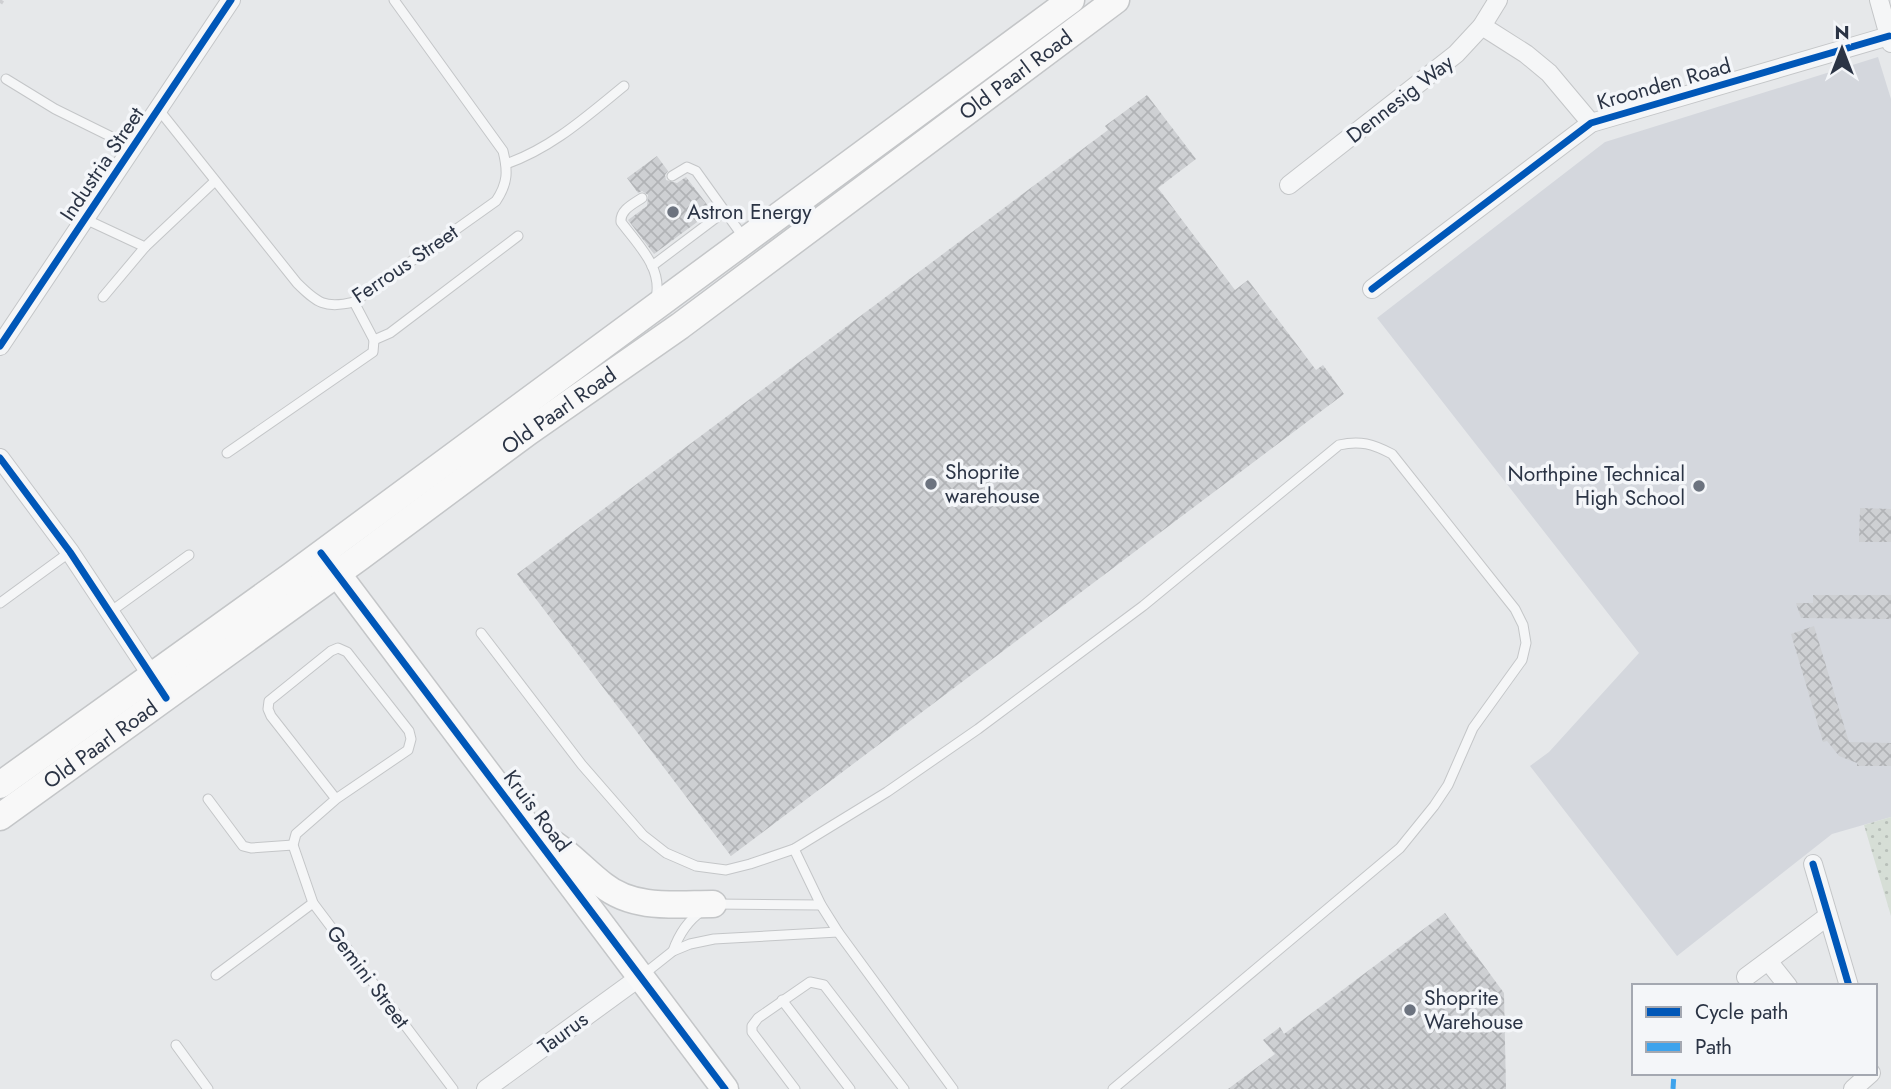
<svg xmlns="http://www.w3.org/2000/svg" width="1891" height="1089" font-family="Jost,sans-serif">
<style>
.built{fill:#d4d7dd}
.grass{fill:url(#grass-dots)}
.building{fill:url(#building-cross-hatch)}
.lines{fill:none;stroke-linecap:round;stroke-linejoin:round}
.lane-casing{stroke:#c4c6c8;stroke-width:11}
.street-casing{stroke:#c4c6c8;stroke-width:20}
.secondary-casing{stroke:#c4c6c8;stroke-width:29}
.lane{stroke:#f5f6f7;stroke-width:9}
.street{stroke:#f5f6f7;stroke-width:18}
.secondary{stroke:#f8f8f8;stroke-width:26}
.rail{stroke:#cecfd2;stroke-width:5;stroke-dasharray:3.5 7;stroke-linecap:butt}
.quiet{stroke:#3ea3ec;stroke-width:5;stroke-dasharray:10 5;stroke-linecap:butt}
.cycleway-casing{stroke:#f4f6f9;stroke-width:11}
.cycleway{stroke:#0057b8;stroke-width:7}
.poi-dot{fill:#6c737f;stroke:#f4f6f9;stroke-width:2.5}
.labels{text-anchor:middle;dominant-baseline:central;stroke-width:7;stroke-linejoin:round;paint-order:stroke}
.street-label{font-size:21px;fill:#2b3445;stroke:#f4f6f9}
.poi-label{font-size:21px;fill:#2b3445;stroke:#f4f6f9;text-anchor:start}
</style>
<defs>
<pattern id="grass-dots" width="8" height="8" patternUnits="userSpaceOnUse" patternTransform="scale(1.75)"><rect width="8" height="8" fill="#d6ded6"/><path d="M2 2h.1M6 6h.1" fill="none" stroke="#b8bfb9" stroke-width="1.8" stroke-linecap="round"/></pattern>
<pattern id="building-cross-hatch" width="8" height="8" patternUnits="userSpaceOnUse" patternTransform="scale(1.75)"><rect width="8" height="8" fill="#ced0d3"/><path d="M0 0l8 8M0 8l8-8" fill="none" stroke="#b1b3b6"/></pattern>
</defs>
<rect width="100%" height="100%" fill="#e6e8ea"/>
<polygon class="built" points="1878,57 1891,99 1891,817 1832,834 1677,956 1530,766 1549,752 1639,653 1377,318 1605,142"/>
<polygon class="grass" points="1891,817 1891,916 1864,825"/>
<g class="building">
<polygon points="1147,95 1196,159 1158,188 1235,290 1248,280 1316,370 1323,365 1344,394 731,856 517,574 1108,130 1105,126"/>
<polygon points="657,156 668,171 665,175 666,180 677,183 686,177 712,211 654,254 628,220 647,206 648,195 642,191 638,193 627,178"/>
<polygon points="1860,508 1891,509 1891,542 1859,542"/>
<polygon points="1813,595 1891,595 1891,619 1801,618 1796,603 1813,603"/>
<polygon points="1814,626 1849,742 1891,743 1891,766 1857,766 1857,763 1839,756 1827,741 1823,742 1791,634"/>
<polygon points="1445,913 1504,993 1506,1089 1228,1089 1275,1054 1263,1040 1280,1027 1284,1034"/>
</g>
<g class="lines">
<g class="lane-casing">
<g id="lane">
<polyline points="6,79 55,109 134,148"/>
<path d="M159,110L297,283C317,303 325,309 354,302L496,201C508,183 508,171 503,151L394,0"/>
<path d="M506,164C552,148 587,116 624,86"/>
<polyline points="672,176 687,167 696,171 744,238"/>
<path d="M642,198C633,204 620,210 621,222C638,245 663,268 656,298"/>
<polyline points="85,219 145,247 215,181"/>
<polyline points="652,266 725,211"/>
<polyline points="103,297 145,247"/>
<polyline points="374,340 390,333 518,236"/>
<polyline points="227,453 373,352 374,340 354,302"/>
<polyline points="0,603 70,552"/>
<polyline points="110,612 189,555"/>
<path d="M481,633L582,765L643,835L666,853L696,866L726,870L750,864L794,849L887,792L978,729L1143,606L1339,445C1360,440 1373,444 1392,454L1515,609L1523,625L1526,643L1522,660L1473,728L1448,785L1434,806L1400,848L1113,1089"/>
<polyline points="208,799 243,846 251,848 293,845"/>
<polyline points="336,799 271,716 268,709 269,701 331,651 338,648 347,652 409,731 411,739 408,750 336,799 296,834 293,845 313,903 453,1089"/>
<polyline points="794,849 821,905 838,932 953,1089"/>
<polyline points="714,904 821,905"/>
<path d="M673,951C679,934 687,921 702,911"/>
<polyline points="644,974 673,951 690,944 714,939 838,932"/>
<polyline points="216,975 313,903"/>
<polyline points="782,1000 850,1089"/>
<polyline points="176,1045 208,1089"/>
<polyline points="795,1089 752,1032 752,1026 758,1018 810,982 824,985 904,1089"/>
</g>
</g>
<g class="street-casing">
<g id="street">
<polyline points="1879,0 1891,43"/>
<polyline points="1482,26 1526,54 1549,73 1591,123"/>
<polyline points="1289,185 1456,54 1482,26 1498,0"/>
<polyline points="1372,289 1591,123 1889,36"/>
<polyline points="0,346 231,0"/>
<polyline points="0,458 70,552 158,685"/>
<polyline points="1813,864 1849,986"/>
<polyline points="1768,961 1788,986"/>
<polyline points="1746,977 1828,916"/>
<polyline points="486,1089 640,977"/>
<polyline points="1853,1089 1871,1073"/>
</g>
</g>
<g class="secondary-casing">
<g id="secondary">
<polyline points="327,560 725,1089"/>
<polyline points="0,785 291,576 1071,0"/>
<path id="s1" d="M0,817L360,557L528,432L680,326L1116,0"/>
<path d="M543,838C567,850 582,869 603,885C634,910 676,904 713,904"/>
</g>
</g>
<use href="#lane" class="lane"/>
<use href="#street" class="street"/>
<use href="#secondary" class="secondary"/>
<polyline class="rail" points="0,3 2,0"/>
<polyline class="quiet" points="1673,1089 1674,1073"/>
<g class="cycleway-casing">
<g id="cycleway">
<polyline points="1372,289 1591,123 1889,36"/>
<polyline points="0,346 231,0"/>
<polyline points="0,458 70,552 166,698"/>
<polyline points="321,553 725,1089"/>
<polyline points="1813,864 1849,986"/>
</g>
</g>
<use href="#cycleway" class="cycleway"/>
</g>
<g class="poi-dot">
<circle cx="673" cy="212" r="7"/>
<circle cx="931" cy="484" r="7"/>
<circle cx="1699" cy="486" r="7"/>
<circle cx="1410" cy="1010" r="7"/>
</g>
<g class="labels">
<g class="street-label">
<text stroke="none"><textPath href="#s1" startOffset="1258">Old Paarl Road</textPath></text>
<text transform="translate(1664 84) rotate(-16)">Kroonden Road</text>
<text transform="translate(1400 99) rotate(-38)">Dennesig Way</text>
<text transform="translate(102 164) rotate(-56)">Industria Street</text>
<text transform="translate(405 264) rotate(-34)">Ferrous Street</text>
<text stroke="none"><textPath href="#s1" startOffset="691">Old Paarl Road</textPath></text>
<text stroke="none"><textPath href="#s1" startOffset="124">Old Paarl Road</textPath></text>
<text transform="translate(537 811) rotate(53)">Kruis Road</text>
<text transform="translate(368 977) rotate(53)">Gemini Street</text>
<text transform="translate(563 1033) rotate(-36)">Taurus</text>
</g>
<g class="poi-label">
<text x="687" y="212">Astron Energy</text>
<text x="945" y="472">Shoprite<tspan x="945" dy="24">warehouse</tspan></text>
<text x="1685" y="474" text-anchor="end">Northpine Technical<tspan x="1685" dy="24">High School</tspan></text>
<text x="1424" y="998">Shoprite<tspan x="1424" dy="24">Warehouse</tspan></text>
</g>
</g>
<rect x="1632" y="984" width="245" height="91" fill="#f4f6f9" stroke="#a4a8b1" stroke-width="2"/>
<rect x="1646" y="1007" width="35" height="10" fill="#0057b8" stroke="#a4a8b1" stroke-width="2"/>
<text x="1695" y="1019" font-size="21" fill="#2b3445">Cycle path</text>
<rect x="1646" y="1042" width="35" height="10" fill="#3ea3ec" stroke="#a4a8b1" stroke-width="2"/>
<text x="1695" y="1054" font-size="21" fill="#2b3445">Path</text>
<g transform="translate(1842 49)" stroke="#f4f6f9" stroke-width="5" paint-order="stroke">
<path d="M0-5L12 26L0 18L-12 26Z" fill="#2b3445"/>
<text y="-10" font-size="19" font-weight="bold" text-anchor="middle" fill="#2b3445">N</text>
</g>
</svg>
